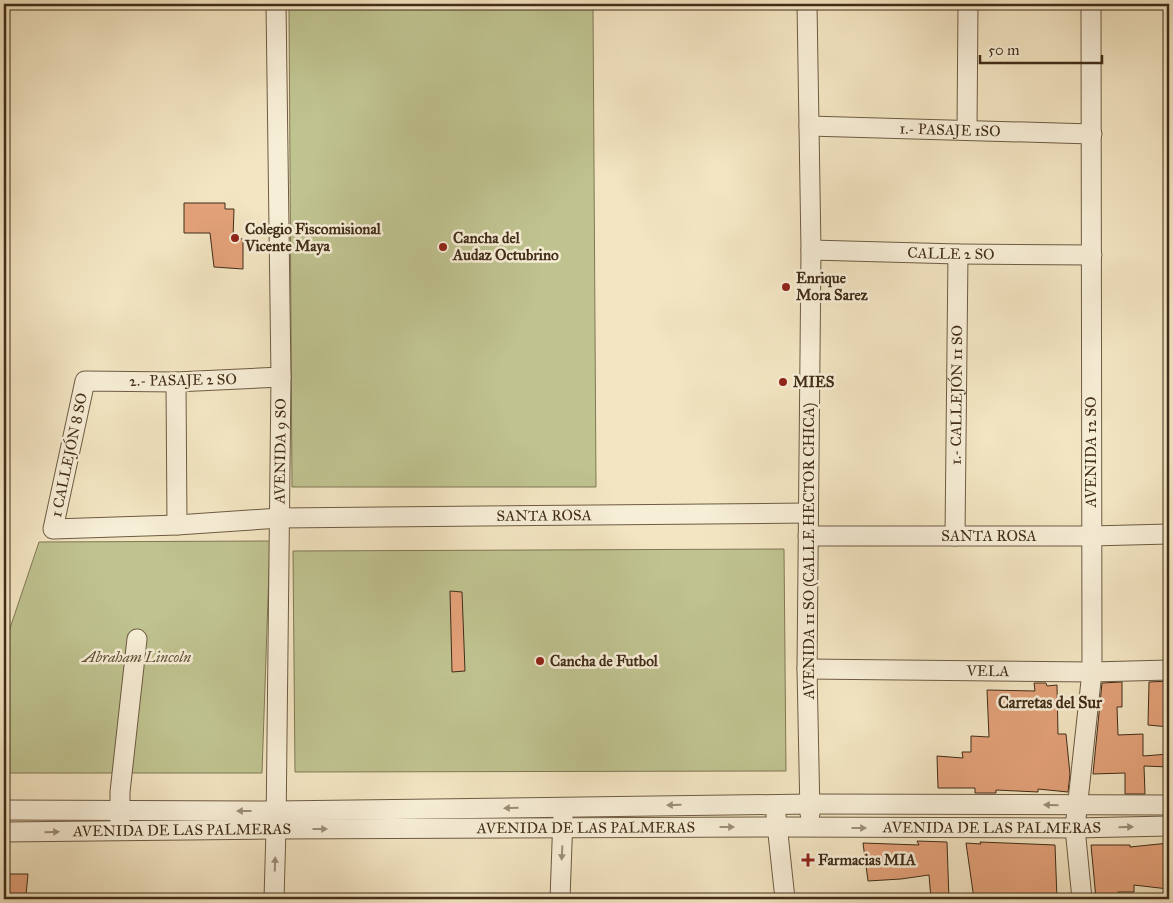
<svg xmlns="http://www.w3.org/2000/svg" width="1173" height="903" font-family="'IM FELL Great Primer',serif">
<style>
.green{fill:#bfc390;stroke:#807854}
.building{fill:#e4a27a;stroke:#412d18}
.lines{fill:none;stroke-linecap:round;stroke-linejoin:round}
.minor-casing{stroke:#6e5b42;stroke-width:21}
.minor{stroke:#f7eed7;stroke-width:19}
.oneway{fill:#9c8e78}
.poi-dot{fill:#8f2418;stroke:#f7eed7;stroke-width:2}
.labels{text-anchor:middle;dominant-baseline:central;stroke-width:5;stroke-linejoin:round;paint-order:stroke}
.street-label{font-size:15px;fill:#412d18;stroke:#f7eed7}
.poi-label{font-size:15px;font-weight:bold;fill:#412d18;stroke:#f7eed7;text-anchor:start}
.park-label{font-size:15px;font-style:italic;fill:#605236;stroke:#f7eed7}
.neighbourhood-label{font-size:16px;font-weight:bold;fill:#412d18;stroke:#f7eed7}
</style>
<rect width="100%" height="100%" fill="#f3e5c2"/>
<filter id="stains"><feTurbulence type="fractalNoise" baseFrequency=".004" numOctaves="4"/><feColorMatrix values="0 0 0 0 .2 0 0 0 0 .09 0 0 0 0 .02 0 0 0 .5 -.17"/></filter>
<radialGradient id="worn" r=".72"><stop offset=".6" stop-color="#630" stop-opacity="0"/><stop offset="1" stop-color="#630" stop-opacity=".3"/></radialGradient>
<g class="green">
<polygon points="289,7 593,7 596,487 292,487"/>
<polygon points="270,541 262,773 4,773 4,646 39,542"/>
<polygon points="784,549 786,771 295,772 293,551"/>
</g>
<g class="building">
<polygon points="184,203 225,203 225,209 234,209 233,238 243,239 243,269 214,267 210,233 184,233"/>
<polygon points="450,591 462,592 465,671 452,672"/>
<polygon points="1169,681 1169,727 1148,725 1149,682"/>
<polygon points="1122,682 1122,707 1117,707 1118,735 1143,734 1143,756 1169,754 1169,767 1144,766 1145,794 1125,794 1125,773 1093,774 1102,683"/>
<polygon points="1034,683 1046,683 1047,686 1057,685 1058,734 1066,734 1070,774 1068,792 1038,789 1038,792 996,790 996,793 975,793 975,788 938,788 937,756 963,758 962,752 971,752 971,736 989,737 987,690 1035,691"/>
<polygon points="917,841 947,842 949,899 931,899 929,875 901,879 868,881 863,843 919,845"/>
<polygon points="980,842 1055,845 1057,899 974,899 966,843 981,844"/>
<polygon points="1169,843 1169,870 1167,870 1168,889 1134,885 1134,892 1118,892 1119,899 1096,899 1091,845 1130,845 1130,847"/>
<polygon points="4,874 28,874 26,895 4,894"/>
</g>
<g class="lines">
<g class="minor-casing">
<g id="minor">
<polyline points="807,4 811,250 807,669 810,814"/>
<path id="s1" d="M809,126L1092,134"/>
<polyline points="967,130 968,4"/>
<path id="s2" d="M811,250L958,254L1092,255"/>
<path id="s3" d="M281,377L176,382L85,381L53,529L177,525L280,518L808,513"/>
<polyline points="176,382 177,525"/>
<path id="s4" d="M808,536H1091L1169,534"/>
<path id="s5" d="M955,536L958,254"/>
<path id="s6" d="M807,669L1092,672L1169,670"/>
<polyline points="4,810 276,811 810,804 1169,805"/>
<polyline points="776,815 785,899"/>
<polyline points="120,822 120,792 137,639"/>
<path id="s7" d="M4,832L276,829L778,827L1075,828L1169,826"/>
<path id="s8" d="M274,899L276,829L281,377L276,4"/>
<polyline points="560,899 563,816"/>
<polyline points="1082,899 1075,828 1092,672 1091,4"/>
</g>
</g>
<use href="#minor" class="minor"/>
</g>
<defs><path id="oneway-solid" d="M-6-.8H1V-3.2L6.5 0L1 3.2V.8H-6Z" transform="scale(1.25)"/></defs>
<g class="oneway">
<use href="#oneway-solid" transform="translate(674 805) rotate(179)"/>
<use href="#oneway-solid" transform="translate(1051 805) rotate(-179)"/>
<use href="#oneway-solid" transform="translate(511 808) rotate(179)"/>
<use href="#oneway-solid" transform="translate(244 811) rotate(-180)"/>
<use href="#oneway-solid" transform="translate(727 827)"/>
<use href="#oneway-solid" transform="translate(1126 827) rotate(-1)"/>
<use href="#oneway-solid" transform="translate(859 828)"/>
<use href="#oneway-solid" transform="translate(320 829)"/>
<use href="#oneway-solid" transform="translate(52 832) rotate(-1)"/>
<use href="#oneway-solid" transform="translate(562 853) rotate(93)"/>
<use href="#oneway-solid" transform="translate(275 864) rotate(-88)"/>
</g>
<g class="poi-dot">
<circle cx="235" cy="238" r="5"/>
<circle cx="443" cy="247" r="5"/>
<circle cx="786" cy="287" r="5"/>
<circle cx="783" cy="382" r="5"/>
<circle cx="540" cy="661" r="5"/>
<path d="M805.5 852.5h5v5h5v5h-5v5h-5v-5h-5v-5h5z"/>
</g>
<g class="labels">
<g class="street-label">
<text stroke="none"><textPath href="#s1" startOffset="141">1.- PASAJE 1SO</textPath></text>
<text stroke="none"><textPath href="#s2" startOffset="140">CALLE 2 SO</textPath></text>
<text transform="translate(183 380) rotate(-1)">2.- PASAJE 2 SO</text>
<text stroke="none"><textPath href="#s5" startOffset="141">1.- CALLEJÓN 11 SO</textPath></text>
<text stroke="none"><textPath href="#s8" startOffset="448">AVENIDA 9 SO</textPath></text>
<text transform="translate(1091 452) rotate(-90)">AVENIDA 12 SO</text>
<text transform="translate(69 455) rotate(-78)">1 CALLEJÓN 8 SO</text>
<text stroke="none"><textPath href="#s3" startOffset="839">SANTA ROSA</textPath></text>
<text stroke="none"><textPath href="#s4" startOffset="181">SANTA ROSA</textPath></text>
<text transform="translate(809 551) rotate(-90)">AVENIDA 11 SO (CALLE HECTOR CHICA)</text>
<text stroke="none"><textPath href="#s6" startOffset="181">VELA</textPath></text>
<text stroke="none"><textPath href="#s7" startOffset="582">AVENIDA DE LAS PALMERAS</textPath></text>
<text stroke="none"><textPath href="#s7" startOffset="988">AVENIDA DE LAS PALMERAS</textPath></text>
<text stroke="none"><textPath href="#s7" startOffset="178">AVENIDA DE LAS PALMERAS</textPath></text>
</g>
<g class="poi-label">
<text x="245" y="229">Colegio Fiscomisional<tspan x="245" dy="17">Vicente Maya</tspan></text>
<text x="453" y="238">Cancha del<tspan x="453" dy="17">Audaz Octubrino</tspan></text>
<text x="796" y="278">Enrique<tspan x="796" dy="17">Mora Sarez</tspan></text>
<text x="793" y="382">MIES</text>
<text x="550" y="661">Cancha de Futbol</text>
<text x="818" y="860">Farmacias MIA</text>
</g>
<g class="park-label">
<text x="137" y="657">Abraham Lincoln</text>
</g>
<g class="neighbourhood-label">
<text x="1050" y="702">Carretas del Sur</text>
</g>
</g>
<rect width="1173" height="903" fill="none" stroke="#f3e5c2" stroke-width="20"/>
<rect x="5" y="5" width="1163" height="893" fill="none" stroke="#412d18" stroke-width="2.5"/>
<rect x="10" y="10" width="1153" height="883" fill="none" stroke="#412d18"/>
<path d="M980 55v8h122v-8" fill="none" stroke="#412d18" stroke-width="2.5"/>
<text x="988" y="55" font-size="15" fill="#412d18" stroke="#f7eed7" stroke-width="4" paint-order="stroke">50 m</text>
<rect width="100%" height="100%" filter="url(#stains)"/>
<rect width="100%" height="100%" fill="url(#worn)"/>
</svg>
